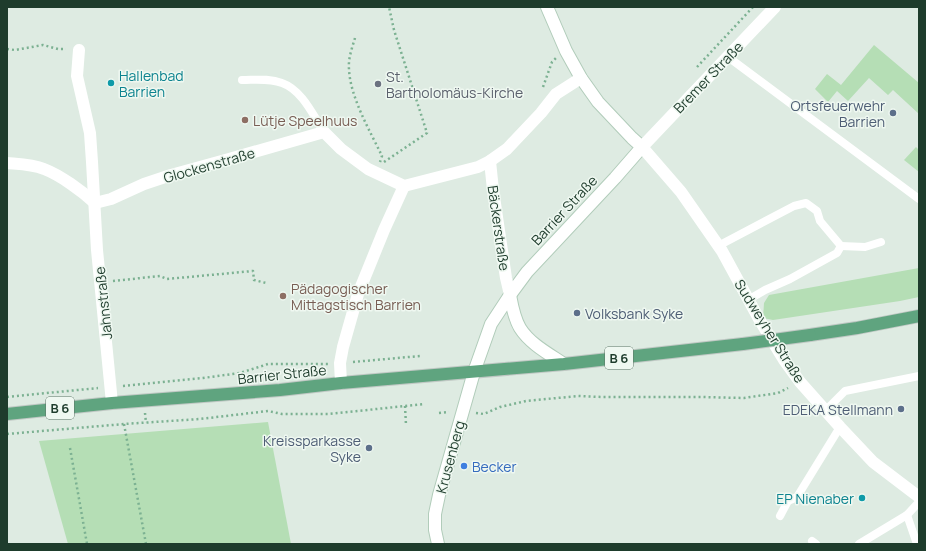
<svg xmlns="http://www.w3.org/2000/svg" width="926" height="551" font-family="Manrope,sans-serif">
<style>
.green{fill:#b5deb5}
.lines{fill:none;stroke-linecap:round;stroke-linejoin:round}
.secondary-casing{stroke:#b1ccba;stroke-width:14}
.primary-casing{stroke:#c0c8c4;stroke-width:14}
.path{stroke:#7cb192;stroke-width:2.5;stroke-dasharray:2 3;stroke-linecap:butt}
.lane{stroke:#fff;stroke-width:8}
.street{stroke:#fff;stroke-width:12}
.secondary{stroke:#fff;stroke-width:12}
.primary{stroke:#5fa47f;stroke-width:12}
.primary-bridge-casing{stroke:#c0c8c4;stroke-width:14;stroke-linecap:butt}
.primary-bridge{stroke:#5fa47f;stroke-width:12}
.culture-dot{fill:#0f9aa8;stroke:#eff8f1;stroke-width:1.5}
.worship-dot{fill:#6b7280;stroke:#eff8f1;stroke-width:1.5}
.service-dot{fill:#5c6f8a;stroke:#eff8f1;stroke-width:1.5}
.education-dot{fill:#8d6e63;stroke:#eff8f1;stroke-width:1.5}
.shop-dot{fill:#3f7fe0;stroke:#eff8f1;stroke-width:1.5}
.labels{text-anchor:middle;dominant-baseline:central;stroke-width:3;stroke-linejoin:round;paint-order:stroke}
.shield{fill:#eff8f1;stroke:#5d7467;stroke-width:1}
.shield-label{font-size:13px;font-weight:bold;fill:#1e3c2c}
.culture-label{font-size:14px;fill:#0d838f;stroke:#eff8f1;text-anchor:start}
.worship-label{font-size:14px;fill:#5b616d;stroke:#eff8f1;text-anchor:start}
.street-label{font-size:14px;fill:#1e3c2c;stroke:#eff8f1}
.service-label{font-size:14px;fill:#4e5e75;stroke:#eff8f1;text-anchor:end}
.education-label{font-size:14px;fill:#785e54;stroke:#eff8f1;text-anchor:start}
.shop-label{font-size:14px;fill:#366cbe;stroke:#eff8f1;text-anchor:start}
</style>
<rect width="100%" height="100%" fill="#deebe2"/>
<g class="green">
<polygon points="874,45 919,83 919,114 893,90 888,95 869,78 848,101 837,91 828,102 815,89 827,74 841,85"/>
<polygon points="916,147 919,150 919,172 904,160"/>
<polygon points="919,268 919,297 900,301 773,320 763,318 764,303 769,295"/>
<polygon points="268,422 291,544 68,544 39,441"/>
</g>
<g class="lines">
<g class="secondary-casing">
<g id="secondary">
<path d="M510,295C512,306 514,318 520,328C530,344 549,354 564,364"/>
<polyline points="438,544 435,530 435,514 439,495 474,372 491,324 510,295 527,272 615,178 642,147 632,138 598,102 581,78 566,51 547,7"/>
</g>
</g>
<g class="primary-casing">
<g id="primary">
<polyline points="810,335 857,328 919,316"/>
<polyline points="7,414 112,403 280,390 341,383 564,364 743,344"/>
</g>
</g>
<g class="path">
<path d="M355,38C352,48 348,59 349,69C350,97 370,131 382,156L380,162"/>
<polyline points="7,49 15,50 43,45 58,49 66,49"/>
<polyline points="697,67 753,7"/>
<polyline points="543,87 552,62 556,58"/>
<polyline points="384,162 427,133 394,30 389,7"/>
<polyline points="113,281 160,276 167,279 253,271 254,280 266,283"/>
<polyline points="353,362 420,356"/>
<polyline points="123,386 203,378 240,373 268,364 328,364"/>
<polyline points="7,397 98,388"/>
<polyline points="405,406 406,425"/>
<polyline points="145,413 146,423"/>
<polyline points="439,413 449,412"/>
<polyline points="476,413 484,414 500,407 526,401 578,396 602,397 701,397 744,398 778,393 788,388"/>
<polyline points="124,424 146,544"/>
<polyline points="7,434 124,424 200,419 268,411 282,414 328,414 425,404"/>
<polyline points="70,448 87,544"/>
</g>
<g class="lane">
<polyline points="728,57 919,199"/>
<path d="M242,80C255,80 269,78 282,83C302,90 313,115 324,132"/>
<polyline points="718,246 794,206 806,203 817,211 820,221 841,246 837,253 790,279 765,290 748,300"/>
<polyline points="841,246 865,247 881,242"/>
<polyline points="825,411 845,391 919,376"/>
<polyline points="907,515 917,544"/>
<polyline points="780,516 788,501 797,497 840,427"/>
<polyline points="812,541 816,544"/>
<polyline points="859,544 907,515 919,502"/>
</g>
<g class="street">
<polyline points="775,7 642,147 681,192 722,251 759,319 784,360 800,382 840,427 873,462 919,497"/>
<polyline points="79,50 77,76 90,133 92,162 97,250 112,403"/>
<polyline points="490,161 493,190 506,278 510,295"/>
<path d="M7,163C19,164 32,164 44,169C60,175 82,191 95,203"/>
<polyline points="95,203 111,199 144,184 171,175 229,159 324,132 341,149 368,169 404,186 478,167 490,161 507,149 541,113 556,94 581,78"/>
<polyline points="341,383 340,363 343,347 358,294 384,230 404,186"/>
</g>
<use href="#secondary" class="secondary"/>
<use href="#primary" class="primary"/>
<g class="primary-bridge-casing">
<polyline id="primary-bridge" points="743,344 810,335"/>
</g>
<use href="#primary-bridge" class="primary-bridge"/>
</g>
<g class="culture-dot">
<circle cx="111" cy="83" r="4"/>
<circle cx="862" cy="498" r="4"/>
</g>
<circle class="worship-dot" cx="378" cy="84" r="4"/>
<g class="service-dot">
<circle cx="893" cy="113" r="4"/>
<circle cx="577" cy="313" r="4"/>
<circle cx="901" cy="409" r="4"/>
<circle cx="369" cy="448" r="4"/>
</g>
<g class="education-dot">
<circle cx="245" cy="120" r="4"/>
<circle cx="283" cy="296" r="4"/>
</g>
<circle class="shop-dot" cx="464" cy="466" r="4"/>
<g class="labels">
<g class="shield">
<rect x="605" y="347" width="28" height="22" rx="3"/>
<rect x="46" y="397" width="28" height="22" rx="3"/>
</g>
<g class="shield-label">
<text x="619" y="358">B 6</text>
<text x="60" y="408">B 6</text>
</g>
<g class="culture-label">
<text x="119" y="75">Hallenbad<tspan x="119" dy="16">Barrien</tspan></text>
<text x="854" y="498" text-anchor="end">EP Nienaber</text>
</g>
<g class="worship-label">
<text x="386" y="76">St.<tspan x="386" dy="16">Bartholomäus-Kirche</tspan></text>
</g>
<g class="street-label">
<text transform="translate(708 77) rotate(-46)">Bremer Straße</text>
<text transform="translate(209 165) rotate(-16)">Glockenstraße</text>
<text transform="translate(564 210) rotate(-47)">Barrier Straße</text>
<text transform="translate(499 228) rotate(82)">Bäckerstraße</text>
<text transform="translate(103 303) rotate(-96)">Jahnstraße</text>
<text transform="translate(770 331) rotate(58)">Sudweyher Straße</text>
<text transform="translate(282 374) rotate(-6)">Barrier Straße</text>
<text transform="translate(450 457) rotate(-75)">Krusenberg</text>
</g>
<g class="service-label">
<text x="885" y="105">Ortsfeuerwehr<tspan x="885" dy="16">Barrien</tspan></text>
<text x="585" y="313" text-anchor="start">Volksbank Syke</text>
<text x="893" y="409">EDEKA Stellmann</text>
<text x="361" y="440">Kreissparkasse<tspan x="361" dy="16">Syke</tspan></text>
</g>
<g class="education-label">
<text x="253" y="120">Lütje Speelhuus</text>
<text x="291" y="288">Pädagogischer<tspan x="291" dy="16">Mittagstisch Barrien</tspan></text>
</g>
<g class="shop-label">
<text x="472" y="466">Becker</text>
</g>
</g>
<rect width="926" height="551" fill="none" stroke="#1e3c2c" stroke-width="16"/>
</svg>
